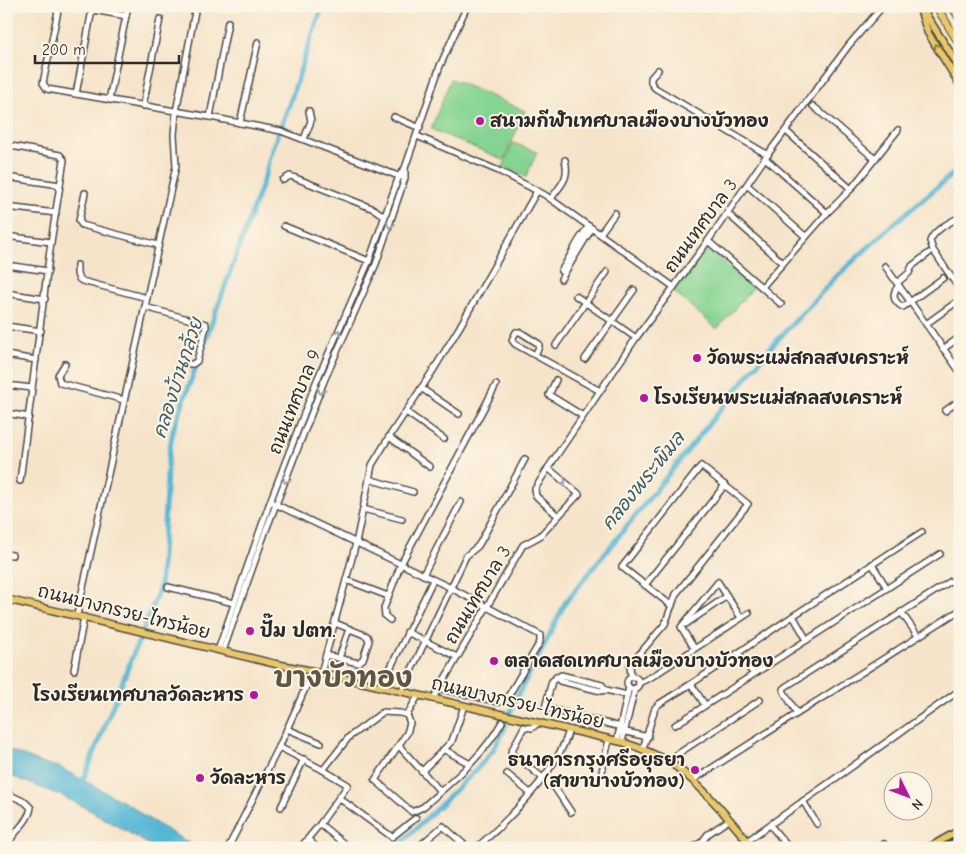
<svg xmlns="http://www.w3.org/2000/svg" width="966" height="854" font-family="'Comic Neue','Playpen Sans Thai',sans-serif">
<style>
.green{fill:#86d492;stroke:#58805e}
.water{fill:#57b7d5;stroke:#417180}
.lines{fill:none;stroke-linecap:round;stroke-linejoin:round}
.canal{stroke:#57b7d5;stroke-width:5}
.minor-casing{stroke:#494743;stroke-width:8}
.major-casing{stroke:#494743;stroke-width:9}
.highway-casing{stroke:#494743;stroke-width:9}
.minor{stroke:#fff;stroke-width:5}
.major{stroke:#e9c769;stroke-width:6}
.highway{stroke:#e9c769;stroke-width:7}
.oneway{stroke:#8a794a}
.oneway2{stroke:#a0a0a0}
.poi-dot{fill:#b5179e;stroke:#fcf5e5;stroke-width:2}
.labels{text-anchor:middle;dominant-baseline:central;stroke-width:4;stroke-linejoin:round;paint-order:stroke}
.poi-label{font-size:18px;font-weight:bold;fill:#2b2b2b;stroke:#fcf5e5;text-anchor:start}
.street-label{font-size:18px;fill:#2b2b2b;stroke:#fcf5e5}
.water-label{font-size:19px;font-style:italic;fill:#3a5c66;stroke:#fcf5e5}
.town-label{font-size:28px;font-weight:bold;fill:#605446;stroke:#fcf5e5}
</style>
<rect width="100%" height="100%" fill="#fcf5e5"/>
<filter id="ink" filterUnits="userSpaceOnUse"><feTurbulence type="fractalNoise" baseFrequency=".02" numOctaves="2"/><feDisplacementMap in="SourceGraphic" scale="10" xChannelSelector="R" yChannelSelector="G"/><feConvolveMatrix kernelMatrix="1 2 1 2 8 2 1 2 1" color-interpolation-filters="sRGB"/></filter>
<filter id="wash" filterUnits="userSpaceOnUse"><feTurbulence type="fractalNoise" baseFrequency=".0096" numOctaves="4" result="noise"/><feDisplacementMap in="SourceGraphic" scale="20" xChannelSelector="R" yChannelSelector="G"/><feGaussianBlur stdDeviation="1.12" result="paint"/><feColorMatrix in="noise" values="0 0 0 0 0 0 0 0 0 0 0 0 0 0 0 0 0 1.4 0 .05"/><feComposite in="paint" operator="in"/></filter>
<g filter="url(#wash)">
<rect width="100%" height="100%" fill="#f6e4ca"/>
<g class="green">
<polygon points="451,79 525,111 504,160 431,129"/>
<polygon points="513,143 537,152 526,177 503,167"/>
<polygon points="706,246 753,288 717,329 672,290"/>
</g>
<polygon class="water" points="6,749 41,763 59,767 133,807 144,816 197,848 155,848 86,808 62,796 6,774"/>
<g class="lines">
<g class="canal">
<path d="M81,786L160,587L168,459L173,430L266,173C271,148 282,126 290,102C301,70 310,38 323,6"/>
<polyline points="396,848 478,768 493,750 503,732 516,698 542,650 565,603 770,348 835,278 890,227 960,168"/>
</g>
</g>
</g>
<g filter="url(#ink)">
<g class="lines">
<g class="minor-casing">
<g id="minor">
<polyline points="59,6 43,83 47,89 210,117 281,131 401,177"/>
<polyline points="72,6 126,16"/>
<polyline points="658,70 651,78 651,83 655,88 768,155"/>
<polyline points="76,94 92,10"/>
<polyline points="109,100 128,6"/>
<polyline points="143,106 160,19"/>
<polyline points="813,106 875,159"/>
<polyline points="210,117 228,22"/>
<polyline points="394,117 420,128"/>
<polyline points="240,123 258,42"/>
<polyline points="786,131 851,189"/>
<polyline points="417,136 501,172 545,195 674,287"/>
<polyline points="304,139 311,121 309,111"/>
<polyline points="6,145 60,155 64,160 51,242 20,481"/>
<polyline points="765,158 827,213"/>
<polyline points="6,177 60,185"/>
<polyline points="283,180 290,176 293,177 374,209 385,217"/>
<polyline points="747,185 806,237"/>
<polyline points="85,193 79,221 82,225 158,245"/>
<path d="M551,199C561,184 570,179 565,160"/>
<polyline points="6,207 56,213"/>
<polyline points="728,214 783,263"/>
<path d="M960,217C949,223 935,229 930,241L933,250L960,290"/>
<polyline points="284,226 369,261"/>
<polyline points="600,234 615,213"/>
<polyline points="6,236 51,242"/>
<polyline points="708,241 781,304"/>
<polyline points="929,253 912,266 909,273 897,283 960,372"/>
<polyline points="6,265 48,271"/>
<path d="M77,265C77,272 76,278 82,281L147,298"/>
<polyline points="885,266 897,283"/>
<path d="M561,271C571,256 577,240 589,226"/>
<polyline points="561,279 592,228"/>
<path d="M899,286C891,293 893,302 903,307L943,278"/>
<polyline points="762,287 827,213 851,189 898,130"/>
<polyline points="6,293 45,299"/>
<polyline points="576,296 636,338"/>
<polyline points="145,307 206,324 206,327 197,361 193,364 190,364"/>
<polyline points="926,324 958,301"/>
<polyline points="6,326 41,331"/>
<polyline points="556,345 607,272"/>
<polyline points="943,349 960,337"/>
<polyline points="6,355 36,360"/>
<polyline points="535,355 539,347 539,344 520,332 516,332 512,340 515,344 600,391"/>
<polyline points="585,359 634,290"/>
<polyline points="65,364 58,375 60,383 124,400"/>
<polyline points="556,380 549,395 583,416"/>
<polyline points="6,385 32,388"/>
<polyline points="421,388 459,414"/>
<polyline points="945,411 960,400"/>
<polyline points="406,412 444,439"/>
<polyline points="6,413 29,417"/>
<polyline points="6,424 8,414"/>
<polyline points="389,437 430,467"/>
<polyline points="369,479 413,492"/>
<polyline points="273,503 451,588 540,635 540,642 509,695 503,701 499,702 438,688"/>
<polyline points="363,509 402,519"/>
<polyline points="558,516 536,496 535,489 548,468 636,338 708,241 765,158 849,45 883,6"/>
<polyline points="6,520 8,520"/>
<polyline points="6,554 12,555"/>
<polyline points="872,564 887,588"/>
<polyline points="423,575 461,502"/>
<polyline points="346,580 388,596"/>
<polyline points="645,585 725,485"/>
<polyline points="168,587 234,603"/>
<polyline points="901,612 918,636"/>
<polyline points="77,615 176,166 174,135 176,112 196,6"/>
<polyline points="793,616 922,532"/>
<polyline points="390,620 385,616 384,608 401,564 496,385"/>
<polyline points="686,624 727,596"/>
<polyline points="407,632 457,657"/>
<polyline points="694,648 681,627 718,582 741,618"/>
<polyline points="218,650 270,502 317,380 369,261 399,176 405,168 440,66 467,6"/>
<polyline points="223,651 266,530 324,381 376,264 405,178 405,169"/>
<polyline points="738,653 793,616 807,640"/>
<polyline points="326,655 358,663 363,659 369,641 367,636 335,623"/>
<polyline points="339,658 349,629"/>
<polyline points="74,670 84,617"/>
<polyline points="321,673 356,543 372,465 389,437 434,369 459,328 537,191"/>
<polyline points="556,677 560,681 601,691 606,690 627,695"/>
<polyline points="631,677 630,665 665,624 676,594 748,504 701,466 622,567 672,606"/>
<circle cx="633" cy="683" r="6"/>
<polyline points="639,683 653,676 749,613"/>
<polyline points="691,684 738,653 753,673"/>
<polyline points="383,688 388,673 433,580"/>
<polyline points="606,690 602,685 561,675 552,681 545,708 625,728"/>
<polyline points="401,692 466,556 478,546 481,541 525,459"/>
<path d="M418,696L407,715L410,723L407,733L375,780L412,812L423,807C452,781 483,757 502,722"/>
<polyline points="433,699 523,545 540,536 579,494 548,468"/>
<polyline points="797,713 784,692 783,689 785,687 951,581 955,580 960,587"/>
<polyline points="538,723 532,728 524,727 511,752 555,788 571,812"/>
<polyline points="675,725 940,554"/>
<polyline points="287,729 321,743"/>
<polyline points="622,731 648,737"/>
<polyline points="617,741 629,687"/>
<polyline points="622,742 635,688"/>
<polyline points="399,746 440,791"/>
<polyline points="279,747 323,770 348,785 320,824 300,848"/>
<polyline points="643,749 655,708 659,704 691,684 705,705"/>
<polyline points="445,750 470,764"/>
<polyline points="667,761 760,700"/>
<polyline points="323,770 349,737 383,712 400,713 407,715"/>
<polyline points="422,771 452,741 464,706"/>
<polyline points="602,772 609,739"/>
<polyline points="507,774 530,793"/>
<polyline points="693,780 960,610"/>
<path d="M6,793L25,802L31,808C28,824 11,833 6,848"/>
<polyline points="339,798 392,837 416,818"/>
<polyline points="803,801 817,824"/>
<polyline points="281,807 304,759"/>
<polyline points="320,824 349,848"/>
<polyline points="770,825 789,848"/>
<polyline points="308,839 317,848"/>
<polyline points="747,841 960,690"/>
<polyline points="228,848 279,747 313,671"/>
<polyline points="417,848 443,826 468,848"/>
<path d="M476,848C507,822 559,769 569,730"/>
<polyline points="692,848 702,842 708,834 729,820"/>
<polyline points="878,848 884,844 888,848"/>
</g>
</g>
<g class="major-casing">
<g id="major">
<polyline points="919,6 928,33 960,85"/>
<polyline points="923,10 960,68"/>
<path d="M6,599L276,664L313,671L622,742C641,748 659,755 675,766C703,786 731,821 753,848"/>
<polyline points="928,848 960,830"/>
<polyline points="945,848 960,840"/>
</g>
</g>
<g class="highway-casing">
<g id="highway">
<polyline points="936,6 960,45"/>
<polyline points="952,6 960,19"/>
</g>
</g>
<use href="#minor" class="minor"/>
<use href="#major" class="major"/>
<use href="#highway" class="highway"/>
</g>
<defs><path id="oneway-chevron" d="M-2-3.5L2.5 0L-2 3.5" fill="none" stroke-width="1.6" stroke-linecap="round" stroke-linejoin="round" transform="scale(1.25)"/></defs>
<use class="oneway" href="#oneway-chevron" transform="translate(937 47) rotate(-121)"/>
<g class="oneway2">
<use href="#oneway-chevron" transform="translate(390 225) rotate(108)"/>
<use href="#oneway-chevron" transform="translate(338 333) rotate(-66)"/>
<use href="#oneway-chevron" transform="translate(321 391) rotate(111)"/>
<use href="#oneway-chevron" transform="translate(286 480) rotate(112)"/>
<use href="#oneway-chevron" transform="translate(563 481) rotate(41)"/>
</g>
</g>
<g class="poi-dot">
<circle cx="480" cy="121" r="5"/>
<circle cx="697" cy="358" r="5"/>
<circle cx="644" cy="398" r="5"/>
<circle cx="250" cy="631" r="5"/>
<circle cx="494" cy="661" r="5"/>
<circle cx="254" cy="695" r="5"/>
<circle cx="695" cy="770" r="5"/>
<circle cx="200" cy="778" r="5"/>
</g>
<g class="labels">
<g class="poi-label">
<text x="490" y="121">สนามกีฬาเทศบาลเมืองบางบัวทอง</text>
<text x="707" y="358">วัดพระแม่สกลสงเคราะห์</text>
<text x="654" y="398">โรงเรียนพระแม่สกลสงเคราะห์</text>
<text x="260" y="631">ปั๊ม ปตท.</text>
<text x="504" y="661">ตลาดสดเทศบาลเมืองบางบัวทอง</text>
<text x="244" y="695" text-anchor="end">โรงเรียนเทศบาลวัดละหาร</text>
<text x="685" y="760" text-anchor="end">ธนาคารกรุงศรีอยุธยา<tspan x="685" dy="21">(สาขาบางบัวทอง)</tspan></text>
<text x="210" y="778">วัดละหาร</text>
</g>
<g class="street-label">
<text transform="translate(701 226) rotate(-54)">ถนนเทศบาล 3</text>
<text transform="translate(295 402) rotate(-68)">ถนนเทศบาล 9</text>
<text transform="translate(478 595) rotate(-59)">ถนนเทศบาล 3</text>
<text transform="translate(124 612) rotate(14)">ถนนบางกรวย-ไทรน้อย</text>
<text transform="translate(518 703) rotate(13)">ถนนบางกรวย-ไทรน้อย</text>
</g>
<g class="water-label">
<text transform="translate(178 378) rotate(-72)">คลองบ้านกล้วย</text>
<text transform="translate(643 481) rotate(-51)">คลองพระพิมล</text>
</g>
<g class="town-label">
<text x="343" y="678">บางบัวทอง</text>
</g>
</g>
<rect width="966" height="854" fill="none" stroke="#fcf5e5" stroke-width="25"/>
<g transform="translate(908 796) rotate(132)"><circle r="24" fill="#fcf5e5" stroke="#a8a49b"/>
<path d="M0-4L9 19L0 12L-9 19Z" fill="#b5179e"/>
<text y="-8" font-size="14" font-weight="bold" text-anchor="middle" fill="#2b2b2b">N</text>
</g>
<path d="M35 55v8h144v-8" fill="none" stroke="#2b2b2b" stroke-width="2.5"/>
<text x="42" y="55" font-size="15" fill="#2b2b2b" stroke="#fcf5e5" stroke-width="4" paint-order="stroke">200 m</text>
</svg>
